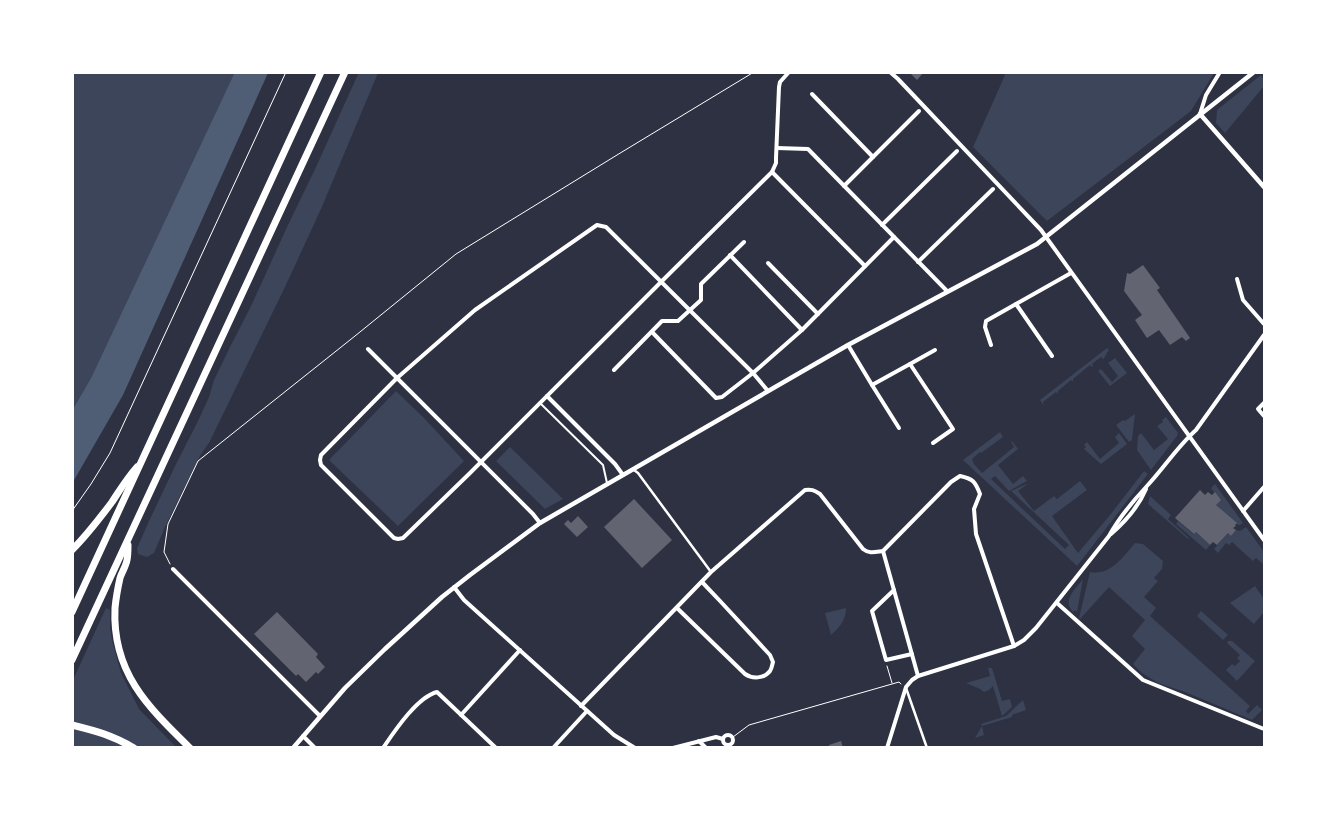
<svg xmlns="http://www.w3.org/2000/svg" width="1337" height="820" font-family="Quicksand,sans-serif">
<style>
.green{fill:#3c4559}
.water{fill:#4f5d75}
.building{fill:#626471}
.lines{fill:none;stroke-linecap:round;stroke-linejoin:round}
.path{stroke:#fff;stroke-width:1}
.service{stroke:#fff;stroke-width:2}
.pedestrian{stroke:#fff;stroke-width:2.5}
.minor{stroke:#fff;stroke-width:4}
.tertiary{stroke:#fff;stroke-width:4.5}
.motorway{stroke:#fff;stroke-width:7}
</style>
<rect width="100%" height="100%" fill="#2d3142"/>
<g class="green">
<polygon points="359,72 378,73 321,209 285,287 209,443 201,454 165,527 154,553 147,557 138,554 137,548 149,521 176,464 198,421 209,397 214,380 230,347 251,306 287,227 316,167"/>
<polygon points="73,73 235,73 91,378 73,409"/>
<polygon points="1003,73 1214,73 1191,111 1047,221 973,147 1005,75"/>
<polygon points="1261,75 1264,80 1264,86 1225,133 1216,123 1217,110"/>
<path d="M1107,348L1109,350C1106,353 1106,357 1103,359L1101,357L1092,364L1093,366L1092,367L1090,365L1073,379V382L1071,380L1058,391V394L1056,392L1043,402L1044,406L1040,400Z"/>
<polygon points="1115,358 1127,373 1110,386 1098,371 1101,369 1112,382 1118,376 1108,363"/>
<polygon points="396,391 424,418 464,461 398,526 329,460"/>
<polygon points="1135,414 1132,440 1129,442 1116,425 1123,420 1125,421"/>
<polygon points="1166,417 1178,433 1177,436 1151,470 1137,450 1138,436 1141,433 1154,450 1168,439 1157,426 1163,422 1162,420"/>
<polygon points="1000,432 1003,437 981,453 980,452 972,459 974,464 982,473 1014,447 1011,442 1012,441 1018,449 998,465 1013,484 1023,476 1027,481 1009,491 995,476 991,479 1065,549 1069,545 1011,491 1029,483 1018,491 1034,511 1054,496 1057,499 1080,481 1087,490 1052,516 1078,553 1110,515 1144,471 1148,474 1077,566 963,460"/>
<polygon points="1119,433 1127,444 1101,464 1084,449 1086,447 1084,445 1087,442 1100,459 1119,443 1115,437"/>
<polygon points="510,447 563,499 545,509 496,461"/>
<polygon points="1215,484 1243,523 1240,525 1238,525 1216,505 1220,500 1211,488"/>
<polygon points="1150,496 1171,515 1168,519 1189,538 1188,539 1148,504"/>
<polygon points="1178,521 1193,534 1196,532 1210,545 1206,550 1176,524"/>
<polygon points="1246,527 1264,552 1264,565 1256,558 1253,561 1232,542 1229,545 1226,543 1218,553 1214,549 1228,533 1231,536 1236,530 1240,531"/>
<path d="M1135,543L1143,544L1163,561L1162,569L1154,578L1158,581L1144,597L1156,608L1150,616L1250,706L1246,711L1248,714L1257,705L1262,710L1252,720L1185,692L1158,683L1142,673L1133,664L1145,649L1132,636L1145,620L1109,587L1080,619L1079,618L1090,572C1110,576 1123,557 1135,543Z"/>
<path d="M1083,579L1077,612L1075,610L1073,612C1062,600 1075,590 1083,579Z"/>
<polygon points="1255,586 1264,599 1264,612 1254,624 1230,603"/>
<polygon points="106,608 110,610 110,628 112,640 121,673 139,709 176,747 92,748 73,746 73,680"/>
<path d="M846,608C846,620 840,627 831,635L825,613Z"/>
<polygon points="1201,611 1228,635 1223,640 1197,616"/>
<polygon points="1228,641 1232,641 1255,661 1237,681 1226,670 1232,664 1235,666 1240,661 1237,658 1240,655 1227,643"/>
<polygon points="988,668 992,668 1002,701 1010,699 1012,707 1002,716 993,686 989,690 984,692 980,689 966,683 990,676"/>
<polygon points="1023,700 1026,710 1012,715 1012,717 982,726 984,735 975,738 982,726 981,724 1006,716"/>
</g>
<polygon class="water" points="235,72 268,73 123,395 73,482 73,409 91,378"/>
<g class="building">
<polygon points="909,72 924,72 917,80"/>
<polygon points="1143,265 1160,288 1157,290 1190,338 1186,341 1182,337 1170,345 1159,330 1147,338 1135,320 1142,315 1124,291 1127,273 1130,274"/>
<polygon points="1200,490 1205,495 1208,492 1212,495 1215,492 1221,500 1216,505 1237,523 1235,525 1236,526 1233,528 1236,530 1231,536 1228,533 1217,545 1213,542 1210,545 1196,532 1194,534 1175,518"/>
<polygon points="634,499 672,540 642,568 604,527"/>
<polygon points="578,516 588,527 577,537 564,524 568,520 571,523"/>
<polygon points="277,612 318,654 316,657 325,667 318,674 316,672 306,682 298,674 296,676 254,634"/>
<polygon points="841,741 843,748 829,748 829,745"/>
</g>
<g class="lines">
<g class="path">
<polyline points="72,511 91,484 110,453 286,72"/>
<polyline points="170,564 164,552 168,524 198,461 355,336 456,254 617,155 754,72"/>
<polyline points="887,666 892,683"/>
<polyline points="733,737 749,725 899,682 901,684"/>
</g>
<polyline class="service" points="540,403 603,465 607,483"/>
<g class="pedestrian">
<polyline points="634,470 638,473 711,572"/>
<polyline points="906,688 927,748"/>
</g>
<g class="minor">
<polyline points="890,72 898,79 1041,230 1264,540"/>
<polyline points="812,94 873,157"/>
<polyline points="1200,114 1206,95 1220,72"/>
<polyline points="777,148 808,149 947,291"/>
<polyline points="772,172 865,266"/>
<polyline points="844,186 919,111"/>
<polyline points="882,225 957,151"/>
<polyline points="730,255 802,330"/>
<polyline points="918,262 993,189"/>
<polyline points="768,263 818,314"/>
<polyline points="1237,279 1243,300 1264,324"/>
<polyline points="652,332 716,398 722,397 753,373 802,330 894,237"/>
<polyline points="848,345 872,385 910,364 953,429 933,443"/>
<polyline points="991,345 985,327 986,321 1016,304"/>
<polyline points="368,349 533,514 540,523"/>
<polyline points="1052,356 1016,304 1071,273"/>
<polyline points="910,364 935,350"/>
<polyline points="614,370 662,321 678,321 701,300 701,284 744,242"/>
<polyline points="872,385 899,428"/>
<polyline points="768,391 753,373 606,227 597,225 475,310 397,378 321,455 320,460 321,465 394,538 398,539 403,538 469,474 661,282 772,172 776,163 776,158 779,87 780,82 789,72"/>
<polyline points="547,396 615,464 623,475"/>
<polyline points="1264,403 1258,409 1264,416"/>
<polyline points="1243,511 1264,487"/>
<path d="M1111,534C1126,521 1138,508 1146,489"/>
<polyline points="883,551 918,676"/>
<polyline points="173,569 320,716"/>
<polyline points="454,587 464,600 614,735 635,748"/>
<polyline points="894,590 872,611 886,660 912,654"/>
<polyline points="1057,603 1143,680 1264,729"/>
<path d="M677,608L745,674C752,679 764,679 770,671C772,668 772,665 773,662L770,655L721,602L702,582"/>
<path d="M581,706L711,572L805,490C811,489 814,490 820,494L863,549C869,554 875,552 883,551L951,482L960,476C973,479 975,481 980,494L974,509L976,534L1014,646"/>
<polyline points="461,715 520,650"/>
<circle cx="728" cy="740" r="5"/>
<polyline points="303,736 315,748"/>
<polyline points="699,741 706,748"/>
<path d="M383,748C394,732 417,697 437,692L496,748"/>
<polyline points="553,748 587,711"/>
<polyline points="673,748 716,737 723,739"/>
<path d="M887,748L906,687L912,680L918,676L1014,646L1024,640L1036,628L1109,536C1120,516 1132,502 1147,486C1164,468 1177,447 1196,430L1264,335"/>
</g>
<g class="tertiary">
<polyline points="1200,114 1264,187"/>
<polyline points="293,748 345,688 385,649 442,597 470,575 540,523 848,345 1037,244 1254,72"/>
</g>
<g class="motorway">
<path d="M128,545C128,550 128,555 127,560C126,566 122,572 120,578C118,587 116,598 115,608C112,672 147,706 190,748"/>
<path d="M72,550C87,535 100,518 112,502C120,490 127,478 137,467"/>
<polyline points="72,612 321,72"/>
<polyline points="72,660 345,72"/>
<path d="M72,725C96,731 112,735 134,748"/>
</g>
</g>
<rect width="1337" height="820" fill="none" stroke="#ffffff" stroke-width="148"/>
</svg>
